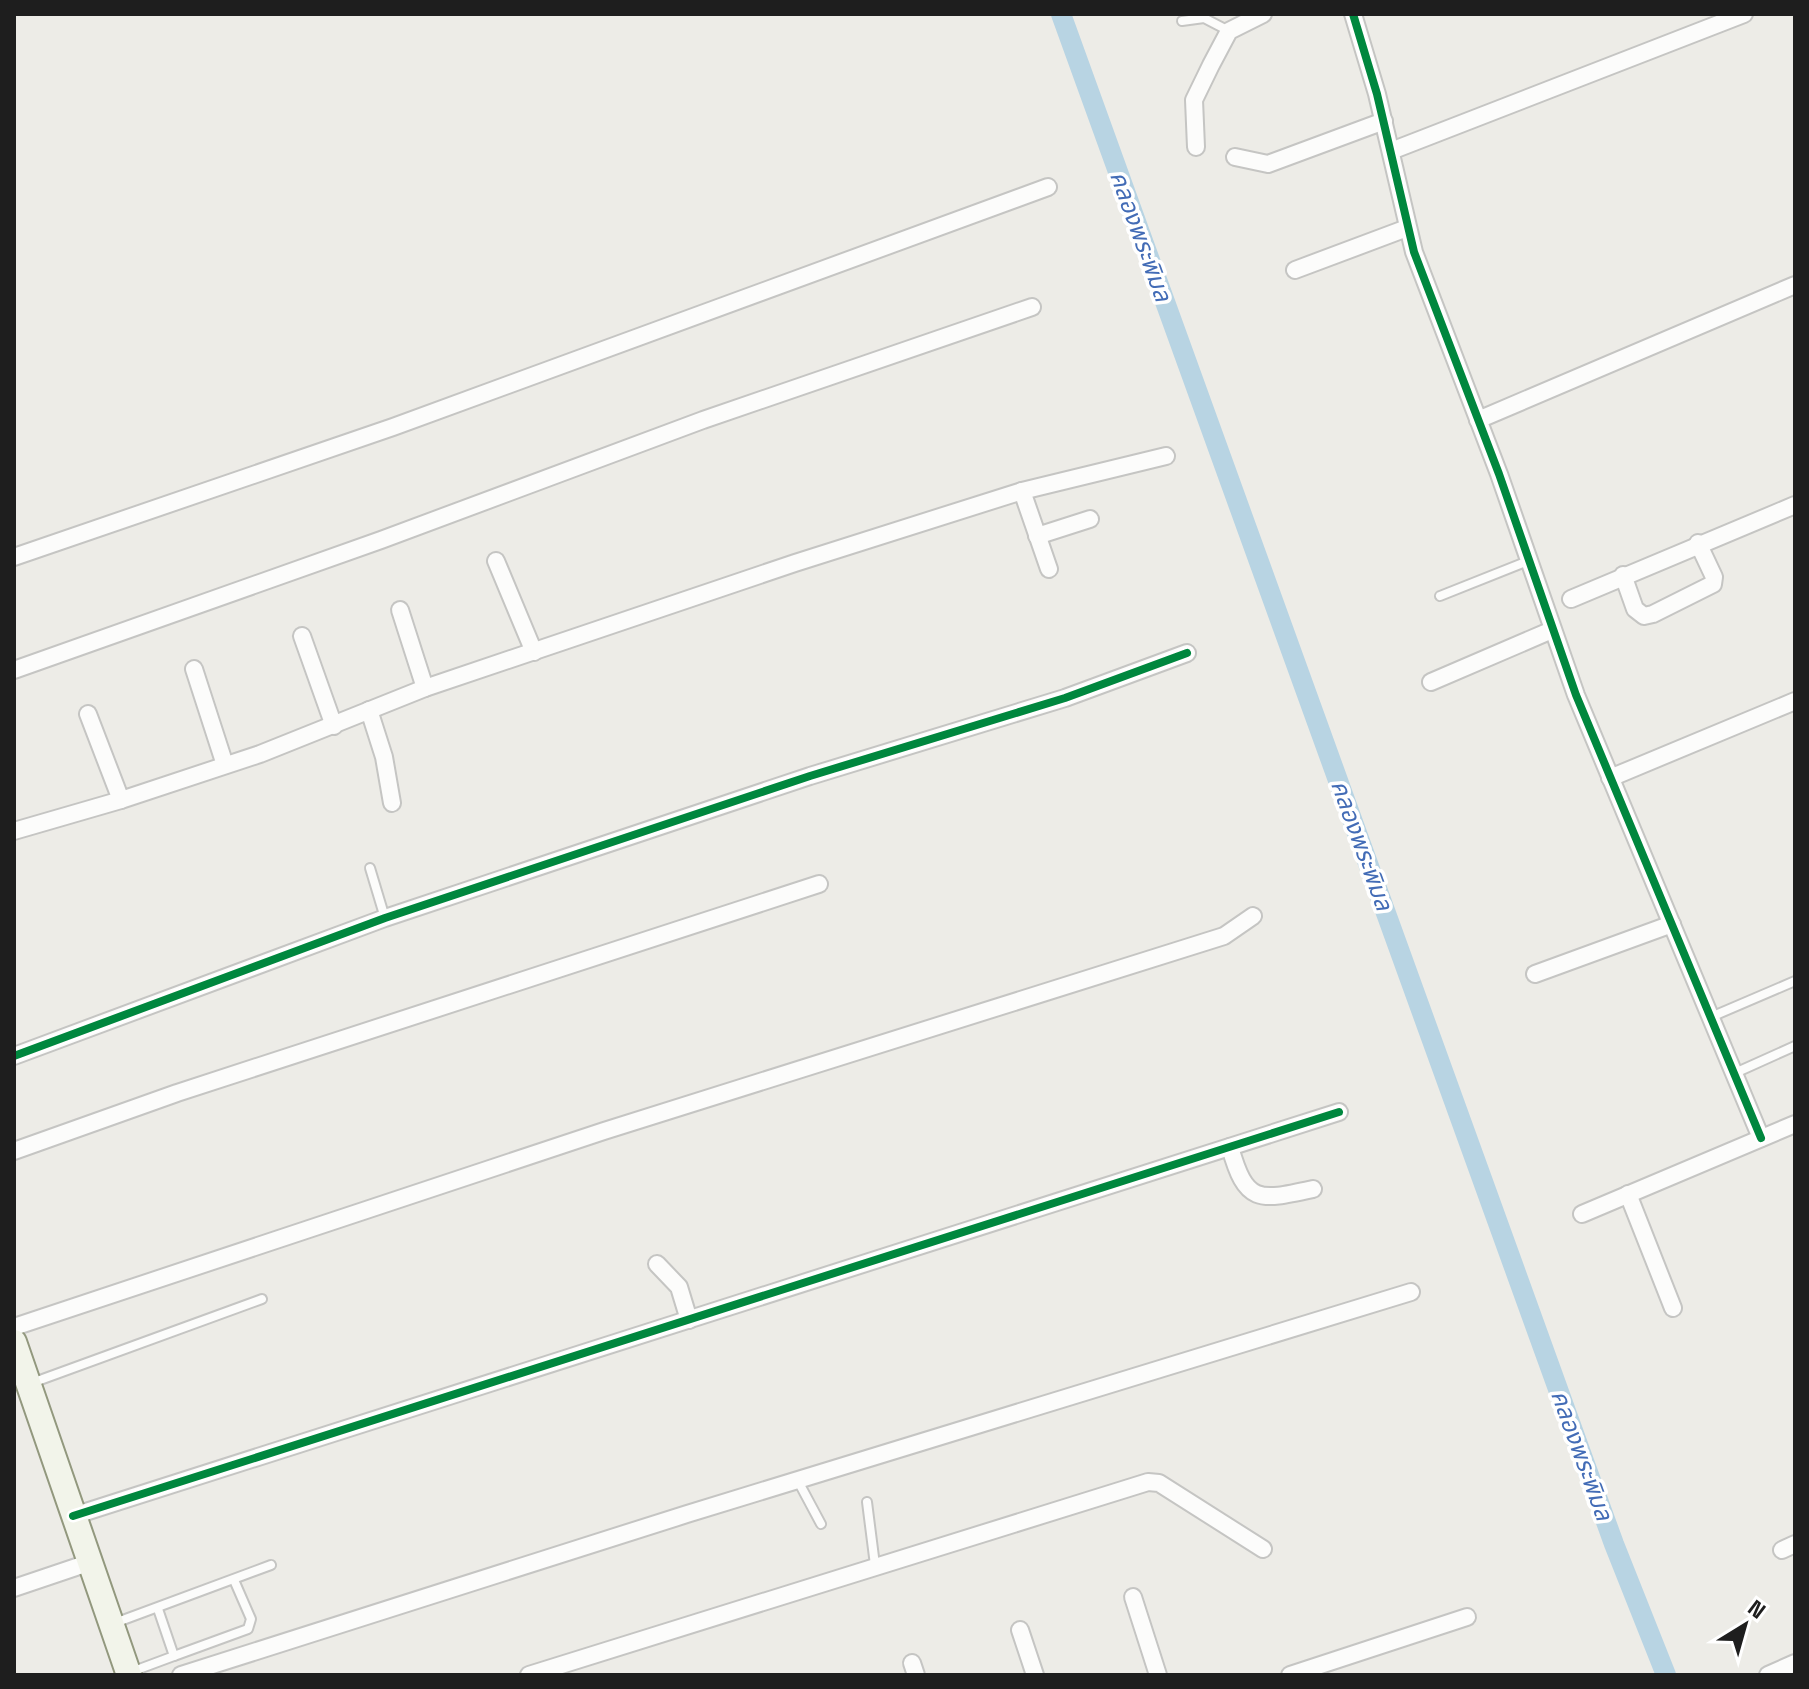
<svg xmlns="http://www.w3.org/2000/svg" width="1809" height="1689" font-family="'Space Grotesk','Noto Sans Thai',sans-serif">
<style>
.lines{fill:none;stroke-linecap:round;stroke-linejoin:round}
.canal{stroke:#b8d4e3;stroke-width:20}
.lane-casing{stroke:#c5c5c3;stroke-width:12}
.street-casing{stroke:#c5c5c3;stroke-width:20}
.secondary-casing{stroke:#92987e;stroke-width:28}
.lane{stroke:#fcfcfb;stroke-width:8}
.street{stroke:#fcfcfb;stroke-width:16}
.secondary{stroke:#f2f4ea;stroke-width:24}
.cycleway-casing{stroke:#fff;stroke-width:13}
.cycleway{stroke:#00873e;stroke-width:8}
.labels{text-anchor:middle;dominant-baseline:central;stroke-width:7;stroke-linejoin:round;paint-order:stroke}
.water-label{font-size:24px;font-style:italic;fill:#436cb6;stroke:#fff}
</style>
<rect width="100%" height="100%" fill="#edece7"/>
<g class="lines">
<polyline class="canal" points="1061,14 1614,1544 1666,1675"/>
<g class="lane-casing">
<g id="lane">
<polyline points="1182,21 1204,18 1229,31"/>
<polyline points="1440,596 1528,561"/>
<polyline points="370,868 385,918"/>
<polyline points="1711,1017 1795,981"/>
<polyline points="1735,1073 1795,1046"/>
<polyline points="29,1384 262,1299"/>
<polyline points="798,1481 821,1524"/>
<polyline points="867,1502 875,1565"/>
<polyline points="112,1624 271,1565"/>
<polyline points="174,1656 248,1629 251,1619 234,1580"/>
<polyline points="131,1672 174,1656 158,1609"/>
</g>
</g>
<g class="street-casing">
<g id="street">
<polyline points="1353,14 1377,94 1414,252 1499,474 1576,695 1761,1138"/>
<polyline points="1196,147 1194,100 1211,65 1229,31 1263,14"/>
<polyline points="1391,151 1744,14"/>
<polyline points="1235,157 1268,164 1384,121"/>
<polyline points="1295,270 1407,228"/>
<polyline points="1478,420 1795,285"/>
<polyline points="1022,491 1049,569"/>
<polyline points="1037,536 1090,519"/>
<polyline points="14,557 393,427 1048,187"/>
<polyline points="496,561 534,652"/>
<polyline points="1623,575 1635,609 1644,616 1653,614 1713,584 1714,577 1698,543"/>
<polyline points="1571,599 1795,505"/>
<polyline points="400,610 425,688"/>
<polyline points="302,636 334,726"/>
<polyline points="194,669 225,765"/>
<polyline points="14,670 381,540 703,420 1032,307"/>
<polyline points="1431,682 1552,630"/>
<polyline points="369,710 384,757 392,803"/>
<polyline points="88,714 121,800"/>
<polyline points="1610,778 1795,701"/>
<polyline points="14,831 121,800 260,754 425,688 795,563 1022,491 1166,456"/>
<polyline points="1535,974 1672,924"/>
<polyline points="14,1056 385,918 810,776 1065,698 1187,653"/>
<path d="M1230,1147C1246,1204 1258,1201 1313,1189"/>
<polyline points="14,1151 177,1093 819,884"/>
<polyline points="1628,1194 1673,1308"/>
<polyline points="1582,1214 1795,1124"/>
<polyline points="657,1264 679,1287 689,1320"/>
<polyline points="14,1327 604,1131 1224,936 1253,916"/>
<polyline points="73,1516 1339,1112"/>
<polyline points="1782,1550 1795,1544"/>
<polyline points="14,1588 91,1562"/>
<polyline points="1133,1597 1158,1675"/>
<polyline points="1020,1630 1035,1675"/>
<polyline points="912,1663 916,1675"/>
<polyline points="181,1675 687,1514 1411,1292"/>
<polyline points="529,1675 1148,1482 1159,1483 1263,1549"/>
<polyline points="1290,1675 1467,1617"/>
<polyline points="1768,1675 1795,1663"/>
</g>
</g>
<g class="secondary-casing">
<polyline id="secondary" points="14,1342 129,1675"/>
</g>
<use href="#lane" class="lane"/>
<use href="#street" class="street"/>
<use href="#secondary" class="secondary"/>
<g class="cycleway-casing">
<g id="cycleway">
<polyline points="1353,14 1377,94 1414,252 1499,474 1576,695 1761,1138"/>
<polyline points="14,1056 385,918 810,776 1065,698 1187,653"/>
<polyline points="73,1516 1339,1112"/>
</g>
</g>
<use href="#cycleway" class="cycleway"/>
</g>
<g class="labels">
<g class="water-label">
<text transform="translate(1141 236) rotate(70)">คลองพระพิมล</text>
<text transform="translate(1362 845) rotate(70)">คลองพระพิมล</text>
<text transform="translate(1582 1455) rotate(70)">คลองพระพิมล</text>
</g>
</g>
<rect width="1809" height="1689" fill="none" stroke="#1e1e1e" stroke-width="32"/>
<g transform="translate(1745 1625) rotate(37)" stroke="#ffffff" stroke-width="6" paint-order="stroke">
<path d="M0-6L14 30L0 20L-14 30Z" fill="#1e1e1e"/>
<text y="-12" font-size="22" font-weight="bold" text-anchor="middle" fill="#1e1e1e">N</text>
</g>
</svg>
